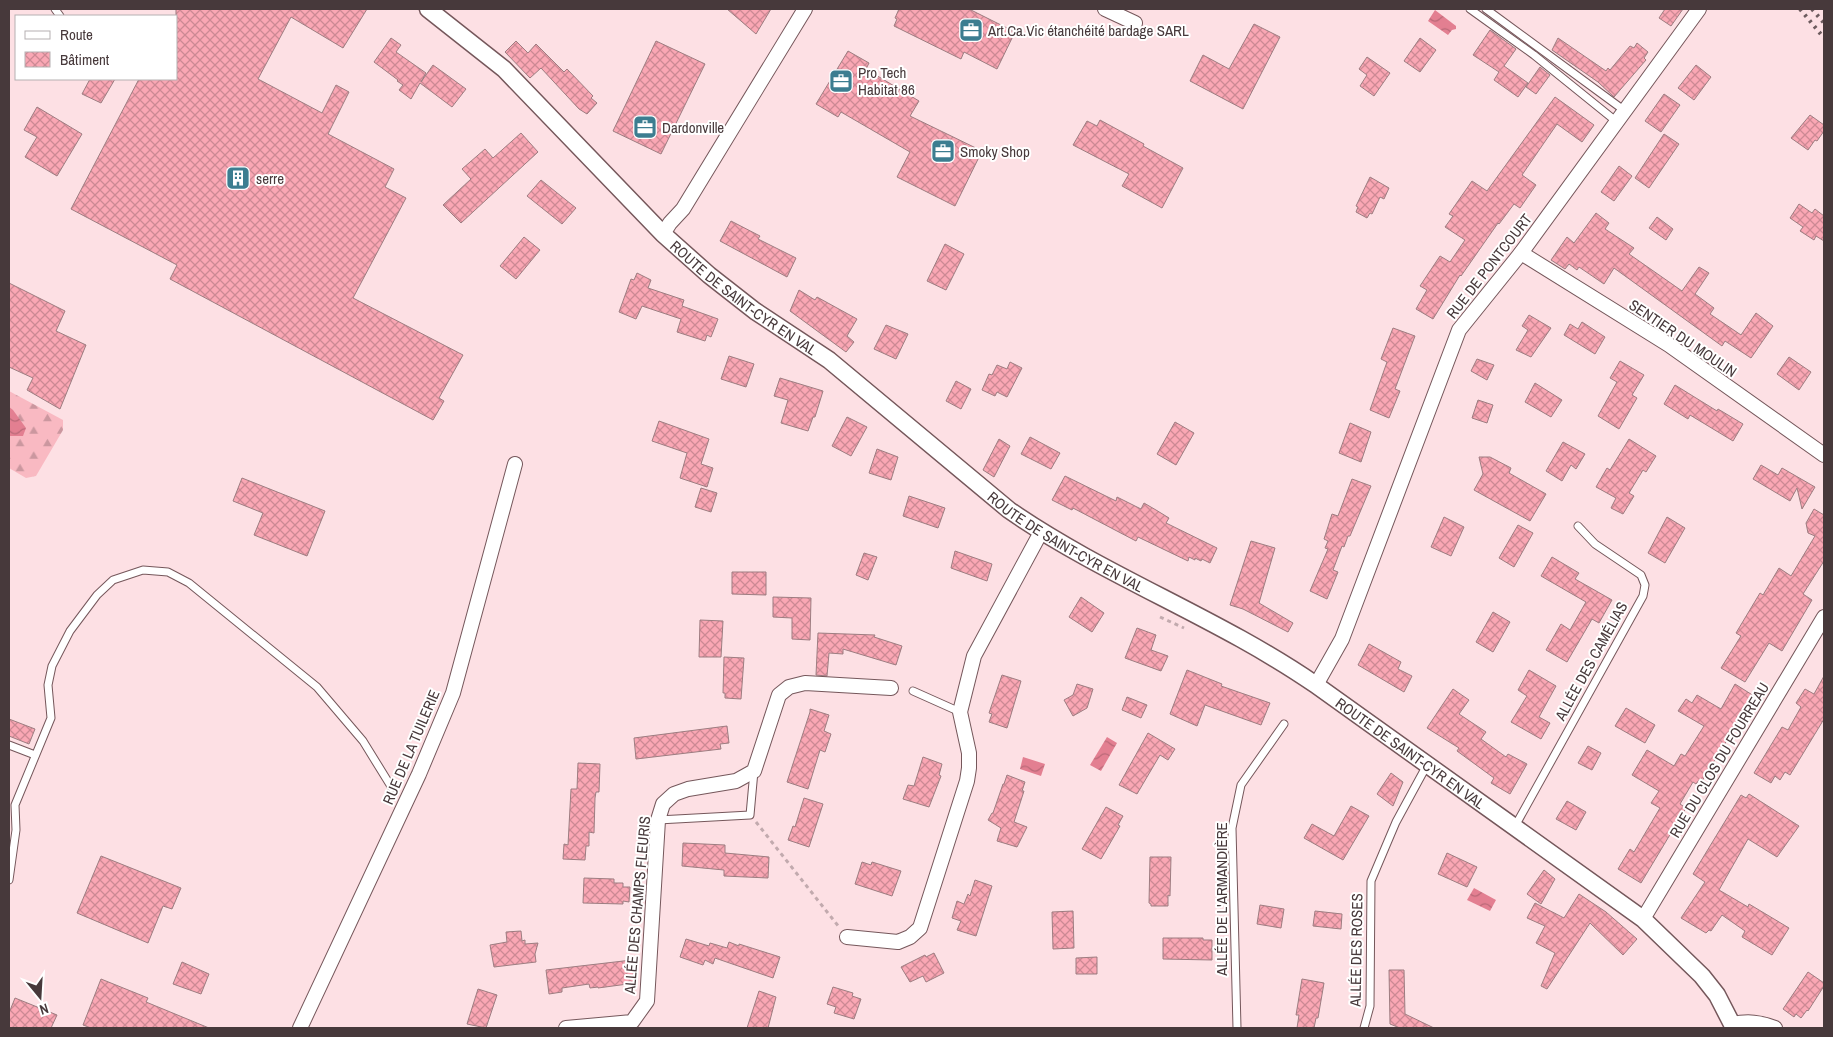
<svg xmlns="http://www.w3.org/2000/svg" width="1833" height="1037" font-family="'Archivo Narrow',sans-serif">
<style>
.forest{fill:url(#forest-firs)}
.water{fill:url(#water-waves)}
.building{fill:url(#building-cross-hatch);stroke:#9d7d81}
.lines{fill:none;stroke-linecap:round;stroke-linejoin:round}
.service-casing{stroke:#75575b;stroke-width:9}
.minor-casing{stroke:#75575b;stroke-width:16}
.tertiary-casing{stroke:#75575b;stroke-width:19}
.path{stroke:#c2aaae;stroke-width:3;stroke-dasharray:4 4;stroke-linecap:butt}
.service{stroke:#fff;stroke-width:7}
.minor{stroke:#fff;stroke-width:14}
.tertiary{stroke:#fff;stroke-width:16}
.rail{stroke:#6d5b5e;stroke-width:4;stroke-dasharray:2.5 5;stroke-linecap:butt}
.labels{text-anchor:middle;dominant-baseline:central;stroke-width:4;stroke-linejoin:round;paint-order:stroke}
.poi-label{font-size:15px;fill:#47393b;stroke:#fff;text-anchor:start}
.street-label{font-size:15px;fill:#47393b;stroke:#fff}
</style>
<defs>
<pattern id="forest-firs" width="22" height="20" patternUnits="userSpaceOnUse" patternTransform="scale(1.25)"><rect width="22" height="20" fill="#f9b9c2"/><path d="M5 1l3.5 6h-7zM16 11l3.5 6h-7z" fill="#cb979f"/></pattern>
<pattern id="water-waves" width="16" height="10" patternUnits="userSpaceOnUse" patternTransform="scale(1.25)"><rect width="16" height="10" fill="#e37f91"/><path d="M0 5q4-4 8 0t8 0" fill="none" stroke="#ba6978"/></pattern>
<pattern id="building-cross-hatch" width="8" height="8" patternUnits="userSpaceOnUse" patternTransform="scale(1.25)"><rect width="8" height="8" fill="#faa7b4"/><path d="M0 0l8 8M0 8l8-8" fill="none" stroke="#cc8994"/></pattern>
</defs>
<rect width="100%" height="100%" fill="#fde0e4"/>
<polygon class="forest" points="9,391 63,420 63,430 36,476 26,478 9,468"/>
<g class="water">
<polygon points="1435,10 1456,26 1456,29 1452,30 1448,35 1428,21"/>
<polygon points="9,407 13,410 26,428 23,436 9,436"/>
<polygon points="1107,737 1117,743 1101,771 1090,765"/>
<polygon points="1023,757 1045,764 1041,776 1020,769"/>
<polygon points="1474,888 1496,900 1490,911 1467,900"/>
</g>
<g class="building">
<polygon points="176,9 367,9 343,48 291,17 258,79 322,113 336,85 349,92 328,134 394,169 385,187 406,198 353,298 463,355 439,398 444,401 433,420 170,279 177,265 71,209 139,79 176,79"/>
<polygon points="727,9 771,9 756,34"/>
<polygon points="899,9 969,9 1015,32 997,69 964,52 961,59 894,26 897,19 895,18"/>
<polygon points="1665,9 1683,9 1671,26 1659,18"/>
<polygon points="1254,24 1280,37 1243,109 1190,81 1203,55 1229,69"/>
<polygon points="1490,30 1516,49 1504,66 1528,83 1518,97 1494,80 1499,72 1473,55"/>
<polygon points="391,38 401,45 396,52 426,73 421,82 433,65 466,89 452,107 420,83 411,99 399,90 403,85 397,81 398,80 374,62"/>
<polygon points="1420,38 1436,50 1420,72 1404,61"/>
<polygon points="1558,38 1606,71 1608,68 1610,70 1630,46 1634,48 1637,43 1648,52 1644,58 1646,60 1614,97 1598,82 1552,50"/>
<polygon points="516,41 528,53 536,44 564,72 567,69 593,96 591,98 597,103 587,114 579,109 541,68 530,78 505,52"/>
<polygon points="656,41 705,64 661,154 613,131"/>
<polygon points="848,51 869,63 866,69 919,101 910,116 982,151 955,206 897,177 910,152 841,112 838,117 816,104"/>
<polygon points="1367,57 1390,73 1374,96 1360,86 1367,75 1359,69"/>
<polygon points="1696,65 1711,77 1694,100 1678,88"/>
<polygon points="1540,67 1550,75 1536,94 1526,87"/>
<polygon points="90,79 115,79 101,103 82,94"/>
<polygon points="1664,94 1680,105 1661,132 1645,121"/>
<polygon points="1555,97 1594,125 1582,142 1557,124 1522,175 1536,185 1520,208 1514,204 1499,224 1498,223 1461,276 1460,275 1433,319 1416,309 1427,290 1420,286 1440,256 1450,262 1465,240 1445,227 1453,216 1449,214 1472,181 1487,191"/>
<polygon points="37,107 82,134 57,176 25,157 37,137 24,130"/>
<polygon points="1810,115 1824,125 1824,131 1817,141 1815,140 1808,150 1791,138"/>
<polygon points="1100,120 1144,144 1143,146 1183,168 1162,208 1122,186 1129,174 1073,145 1087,121 1097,126"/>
<polygon points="521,133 538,152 461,223 443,205 471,179 462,169 485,149 493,158"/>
<polygon points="1664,134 1679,144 1649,188 1635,178"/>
<polygon points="1619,166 1632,176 1614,201 1601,192"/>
<polygon points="1370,177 1389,188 1384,199 1380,197 1372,214 1370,213 1367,218 1356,212 1358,207 1356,206"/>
<polygon points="541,180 576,208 562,224 527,196"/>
<polygon points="1799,204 1812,213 1815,209 1824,216 1824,241 1816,236 1814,240 1800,231 1803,227 1790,218"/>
<polygon points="1596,213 1609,223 1605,229 1634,248 1629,254 1682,291 1699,267 1709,273 1695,294 1714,308 1710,314 1741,335 1756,313 1773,326 1751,358 1725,341 1722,346 1614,268 1604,284 1579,267 1577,270 1569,264 1565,269 1551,260 1567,237 1574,243"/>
<polygon points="1657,217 1673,229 1666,240 1649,228"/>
<polygon points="731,221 760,236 758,239 796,258 787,277 720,241"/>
<polygon points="524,237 540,250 516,279 500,266"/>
<polygon points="945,244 964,254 946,290 927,281"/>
<polygon points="637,273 651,280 648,288 684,300 682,306 718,319 711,337 707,335 705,341 677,332 681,319 642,306 636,319 619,312 631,279 634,280"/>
<polygon points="9,283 65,311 56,331 86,345 60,409 27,390 33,378 9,367"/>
<polygon points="799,290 815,300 817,297 857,319 847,336 854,342 846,352 790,311"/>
<polygon points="1529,315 1551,328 1531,357 1516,350 1528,330 1522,326"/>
<polygon points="1582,322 1605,337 1595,354 1564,335 1570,324 1578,329"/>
<polygon points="886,325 908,334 896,359 874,349"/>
<polygon points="1393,328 1415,336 1395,389 1400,391 1389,418 1370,410 1387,362 1381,359"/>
<polygon points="729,356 754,364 746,387 721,379"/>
<polygon points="1789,357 1811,372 1799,390 1777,374"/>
<polygon points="1477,359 1494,365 1487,380 1471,371"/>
<polygon points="1620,361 1644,375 1632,395 1637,398 1619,429 1598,416 1617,382 1610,378"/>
<polygon points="1010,362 1022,368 1007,397 997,392 995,396 982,390 989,374 992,375 997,365 1007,369"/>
<polygon points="780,378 823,391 815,417 813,417 808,431 781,423 788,400 774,396"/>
<polygon points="956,381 971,389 961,409 946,401"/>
<polygon points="1535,383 1562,400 1551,417 1525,402"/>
<polygon points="1675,385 1717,411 1718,409 1743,424 1733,441 1690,415 1688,419 1664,404"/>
<polygon points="1478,400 1493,405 1487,423 1472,418"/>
<polygon points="847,417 867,427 851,456 832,446"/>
<polygon points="659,421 709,439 701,464 713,468 707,487 680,478 687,453 652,441"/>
<polygon points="1175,422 1194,433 1176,465 1157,454"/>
<polygon points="1350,423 1371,432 1361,462 1339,453"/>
<polygon points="1030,437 1060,453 1051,469 1021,454"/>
<polygon points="999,439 1010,446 994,477 983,470"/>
<polygon points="1629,439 1656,456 1646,472 1643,470 1629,493 1634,496 1623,514 1611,508 1616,498 1596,487 1607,468 1610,470"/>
<polygon points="1563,442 1585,454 1576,469 1571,465 1562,481 1546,471"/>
<polygon points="877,449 898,457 891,480 869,473"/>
<polygon points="1479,457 1490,457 1511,468 1509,473 1546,494 1530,521 1474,490 1483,474"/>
<polygon points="1761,465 1778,475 1782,468 1815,487 1802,509 1797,488 1790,501 1753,479"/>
<polygon points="1065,476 1116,501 1117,497 1141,509 1144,503 1156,510 1169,518 1166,523 1217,548 1210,563 1202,559 1201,561 1195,558 1195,560 1189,557 1188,561 1138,537 1136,541 1073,508 1072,510 1052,500"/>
<polygon points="242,478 325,511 307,556 254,535 263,513 233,501"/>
<polygon points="1352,479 1371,486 1350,536 1348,536 1344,547 1342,546 1333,570 1338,572 1327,599 1310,591 1328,549 1325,548 1328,541 1324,539 1332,514 1338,516"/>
<polygon points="701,488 717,493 711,512 695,507"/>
<polygon points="909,496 945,508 938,528 903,516"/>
<polygon points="1814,509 1824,515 1824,561 1803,594 1812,600 1782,651 1769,643 1745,682 1721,668 1741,636 1736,633 1760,593 1763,595 1779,568 1791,576 1815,536 1808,533 1806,523"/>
<polygon points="1444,517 1464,527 1451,556 1431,547"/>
<polygon points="1667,517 1685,528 1665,563 1648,553"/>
<polygon points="1518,525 1533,533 1514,567 1499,558"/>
<polygon points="1251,541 1275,548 1259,603 1293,623 1288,632 1243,609 1230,605"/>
<polygon points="955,551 992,564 987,581 951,568"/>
<polygon points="864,553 877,557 868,580 856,575"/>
<polygon points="1552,557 1579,573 1575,579 1612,600 1599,623 1592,619 1567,662 1546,650 1561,624 1570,630 1586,602 1541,576"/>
<polygon points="732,572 766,572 766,595 732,594"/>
<polygon points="773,597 811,598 810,640 792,639 792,618 773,617"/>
<polygon points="1081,597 1104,613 1092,632 1069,617"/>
<polygon points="1493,612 1510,622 1493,652 1476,642"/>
<polygon points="700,620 723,621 721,657 699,657"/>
<polygon points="1137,628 1156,635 1151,650 1168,656 1161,671 1125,658"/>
<polygon points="818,633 875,635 874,637 902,646 896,665 843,649 843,654 829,653 827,676 816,675"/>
<polygon points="1369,644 1401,662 1398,669 1412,676 1404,692 1358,665"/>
<polygon points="724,657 744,658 741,699 725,698 725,693 723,693"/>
<polygon points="1187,670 1222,684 1221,686 1270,703 1261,725 1205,705 1197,726 1170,714"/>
<polygon points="1529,670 1556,686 1539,717 1550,723 1541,739 1511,722 1527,696 1518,690"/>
<polygon points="1002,675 1021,681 1007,728 989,722 992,714 989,713"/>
<polygon points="1824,676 1824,719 1790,775 1785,772 1780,780 1775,776 1771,783 1754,773 1782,727 1788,730 1801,707 1796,703 1805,689 1814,694"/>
<polygon points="1077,684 1093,689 1087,708 1073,716 1064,700 1073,695"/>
<polygon points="1735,684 1754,696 1702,781 1699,780 1696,784 1693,782 1680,804 1686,808 1641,883 1618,869 1630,849 1634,852 1660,808 1651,803 1659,791 1632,775 1647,750 1674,766 1681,754 1685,756 1704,726 1678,711 1686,699 1692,703 1697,695 1721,709"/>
<polygon points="1453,689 1469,700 1459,714 1486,732 1481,739 1506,757 1508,754 1527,764 1510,794 1491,783 1494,778 1457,751 1459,748 1427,728"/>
<polygon points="1127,697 1147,705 1141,718 1122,710"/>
<polygon points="1626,708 1655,725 1645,743 1615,726"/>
<polygon points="810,709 829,715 824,731 831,734 825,752 820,750 808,789 787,782 810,712"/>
<polygon points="9,719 35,729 29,744 9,736"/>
<polygon points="727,726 729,743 720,744 721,749 636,759 634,738"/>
<polygon points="1148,733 1175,749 1168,760 1160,755 1137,794 1119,785"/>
<polygon points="1588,746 1601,753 1592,770 1578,763"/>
<polygon points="923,757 942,764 939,775 941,776 929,807 903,799 908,785 914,786"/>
<polygon points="578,763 600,764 599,792 596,792 595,798 594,833 589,832 589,846 586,846 585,860 563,859 564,844 568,845 571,789 577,789"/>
<polygon points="1391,773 1403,782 1393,806 1377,794"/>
<polygon points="1007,775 1025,782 1022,791 1024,791 1014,822 1027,827 1017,847 997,841 1001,828 988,820 992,813 993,813 1003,784 1004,784"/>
<polygon points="1749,794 1799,826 1777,857 1748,839 1719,890 1748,907 1749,904 1789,928 1772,955 1742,937 1745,931 1722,915 1711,931 1709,930 1706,933 1681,918 1705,882 1693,874 1741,795 1746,798"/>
<polygon points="804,798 823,804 809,847 788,840 793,826 795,827"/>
<polygon points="1567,801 1586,812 1576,830 1556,819"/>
<polygon points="1351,806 1369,816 1343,860 1304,838 1312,824 1334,836"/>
<polygon points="1106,807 1123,816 1118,825 1120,826 1101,859 1082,849"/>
<polygon points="683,843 725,845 725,853 769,857 768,878 724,876 724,870 682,866"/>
<polygon points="1447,853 1477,867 1467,887 1438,874"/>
<polygon points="101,856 181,888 172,909 163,906 148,943 77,913"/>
<polygon points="1150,857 1171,857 1170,896 1168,895 1168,906 1151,906 1151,904 1149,903"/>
<polygon points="862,862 871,865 872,862 901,871 892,896 855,884"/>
<polygon points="1544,870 1555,879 1541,904 1527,894"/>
<polygon points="584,878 614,879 614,883 623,883 623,887 630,887 629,902 623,901 623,904 583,903"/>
<polygon points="975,880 992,886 976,936 957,930 961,921 952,918 957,901 964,904 968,894 970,896"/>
<polygon points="1579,894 1606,912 1637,939 1623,955 1590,923 1547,989 1541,986 1555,953 1536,943 1545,926 1527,918 1535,903 1564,918"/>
<polygon points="1260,905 1284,909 1281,928 1257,924"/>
<polygon points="1073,911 1074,948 1053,949 1052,912"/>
<polygon points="1315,911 1342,914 1341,929 1313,926"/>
<polygon points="521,931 522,941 525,940 525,944 538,943 535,954 536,962 494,967 490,945 507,942 506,932"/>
<polygon points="1163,938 1203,938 1203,940 1212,940 1212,960 1163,959"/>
<polygon points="686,939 709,946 710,943 727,948 729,942 739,946 739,944 780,957 773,978 715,958 713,964 705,960 703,965 680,957"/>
<polygon points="934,953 944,973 926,982 923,976 910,982 901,967 925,955 926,957"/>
<polygon points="1097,957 1097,974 1076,974 1076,958"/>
<polygon points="632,960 635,983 598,988 598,987 590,988 589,984 562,988 562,992 549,994 546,970"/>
<polygon points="182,962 209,974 201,994 173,984"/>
<polygon points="1389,970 1404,970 1405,1014 1434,1028 1400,1028 1390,1024"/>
<polygon points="1808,972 1824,983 1824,986 1808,1011 1807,1010 1801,1018 1796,1014 1794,1017 1783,1009"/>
<polygon points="101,979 148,998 146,1002 209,1028 91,1028 83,1025"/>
<polygon points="1302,979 1324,983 1318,1018 1316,1018 1314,1028 1297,1028 1299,1015 1296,1015"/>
<polygon points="833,987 853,993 852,996 861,999 854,1019 834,1013 836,1007 827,1004"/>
<polygon points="478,989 497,995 486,1028 467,1024"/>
<polygon points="759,991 776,997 768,1028 747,1028"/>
<polygon points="15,998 57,1015 51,1028 9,1028 9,1013"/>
</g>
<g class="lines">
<g class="service-casing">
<g id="service">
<polyline points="55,9 60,16"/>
<polyline points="1470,9 1534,55 1617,122"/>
<polyline points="1486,9 1625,111"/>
<polyline points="913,691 960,712"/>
<polyline points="9,745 35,755"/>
<polyline points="658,820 750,815 754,771"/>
<polyline points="1514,828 1643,596 1645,585 1641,575 1595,544 1578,526"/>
<polyline points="9,880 16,830 15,805 51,718 48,685 52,666 70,631 97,595 113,580 143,570 168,572 189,583 317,687 363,741 392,788"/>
<polyline points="1237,1028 1232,828 1241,785 1284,724"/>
<polyline points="1364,1028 1370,1006 1371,881 1396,822 1427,765"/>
</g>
</g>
<g class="minor-casing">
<g id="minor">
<polyline points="1105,9 1135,23"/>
<polyline points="663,234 670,223 683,209 805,9"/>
<polyline points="1521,253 1669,345 1824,455"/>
<polyline points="1316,685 1342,639 1459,330 1521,253 1699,9"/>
<polyline points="1643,919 1824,617"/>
<polyline points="847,937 898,942 910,937 920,928 967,781 969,768 969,753 960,712 974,656 1041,532"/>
<path d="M1732,1024C1748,1021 1760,1022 1775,1028"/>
<polyline points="300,1028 419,774 453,693 515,464"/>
<polyline points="566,1028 632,1022 647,1001 658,820 663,804 674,794 688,789 736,781 754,771 779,695 789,687 805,683 891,688"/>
</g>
</g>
<g class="tertiary-casing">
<g id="tertiary">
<path id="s1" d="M428,9L504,69L663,234L709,275L755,311L829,360L1009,510C1106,577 1219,618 1316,685L1643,919L1702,976L1717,995L1734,1028"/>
</g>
</g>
<g class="path">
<polyline points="1160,617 1184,628"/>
<polyline points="756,822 839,927"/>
</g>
<use href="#service" class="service"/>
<use href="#minor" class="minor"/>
<use href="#tertiary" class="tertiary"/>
<g class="rail">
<polyline points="1800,9 1824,38"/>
<polyline points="1812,9 1824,23"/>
</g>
</g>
<defs>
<g id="office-square" transform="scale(1.25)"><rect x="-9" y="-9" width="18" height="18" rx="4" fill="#3c7d90" stroke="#fff"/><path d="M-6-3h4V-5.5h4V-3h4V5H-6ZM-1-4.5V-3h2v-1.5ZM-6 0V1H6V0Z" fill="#fff"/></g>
<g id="building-square" transform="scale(1.25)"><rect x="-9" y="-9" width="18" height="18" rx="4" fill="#3c7d90" stroke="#fff"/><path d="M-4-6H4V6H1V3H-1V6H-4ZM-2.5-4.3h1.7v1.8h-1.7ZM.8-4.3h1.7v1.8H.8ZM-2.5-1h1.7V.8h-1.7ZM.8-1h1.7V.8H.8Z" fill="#fff"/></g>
</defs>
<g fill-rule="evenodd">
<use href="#office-square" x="971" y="30"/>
<use href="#office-square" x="841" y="81"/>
<use href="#office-square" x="645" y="127"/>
<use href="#office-square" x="943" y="151"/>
<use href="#building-square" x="238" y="178"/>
</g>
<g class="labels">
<g class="poi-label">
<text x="988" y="30">Art.Ca.Vic étanchéité bardage SARL</text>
<text x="858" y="72">Pro Tech<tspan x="858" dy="17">Habitat 86</tspan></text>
<text x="662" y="127">Dardonville</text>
<text x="960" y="151">Smoky Shop</text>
<text x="256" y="178">serre</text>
</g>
<g class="street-label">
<text transform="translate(1489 266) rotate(-52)">RUE DE PONTCOURT</text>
<text stroke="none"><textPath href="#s1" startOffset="429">ROUTE DE SAINT-CYR EN VAL</textPath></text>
<text transform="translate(1683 338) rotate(34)">SENTIER DU MOULIN</text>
<text stroke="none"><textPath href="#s1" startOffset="834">ROUTE DE SAINT-CYR EN VAL</textPath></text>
<text transform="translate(1591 661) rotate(-61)">ALLÉE DES CAMÉLIAS</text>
<text transform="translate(411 747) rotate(-67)">RUE DE LA TUILERIE</text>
<text stroke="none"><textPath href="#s1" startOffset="1239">ROUTE DE SAINT-CYR EN VAL</textPath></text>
<text transform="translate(1719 760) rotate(-59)">RUE DU CLOS DU FOURREAU</text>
<text transform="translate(1221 899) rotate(-90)">ALLÉE DE L'ARMANDIÈRE</text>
<text transform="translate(637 905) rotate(-85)">ALLÉE DES CHAMPS FLEURIS</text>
<text transform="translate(1356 950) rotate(-89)">ALLÉE DES ROSES</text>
</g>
</g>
<rect width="1833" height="1037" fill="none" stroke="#47393b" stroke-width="20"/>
<rect x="15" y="15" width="162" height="65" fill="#ffffff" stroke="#b5b0b1"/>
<rect x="25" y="31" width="25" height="8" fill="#ffffff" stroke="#b5b0b1"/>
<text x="60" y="40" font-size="15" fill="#47393b">Route</text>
<rect x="25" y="52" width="25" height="15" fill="url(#building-cross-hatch)" stroke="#b5b0b1"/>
<text x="60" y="65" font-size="15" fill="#47393b">Bâtiment</text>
<g transform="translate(40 997) rotate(162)" stroke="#ffffff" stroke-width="4" paint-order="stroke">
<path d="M0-4L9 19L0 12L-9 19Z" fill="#47393b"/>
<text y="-8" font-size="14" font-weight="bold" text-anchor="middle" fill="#47393b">N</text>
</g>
</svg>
